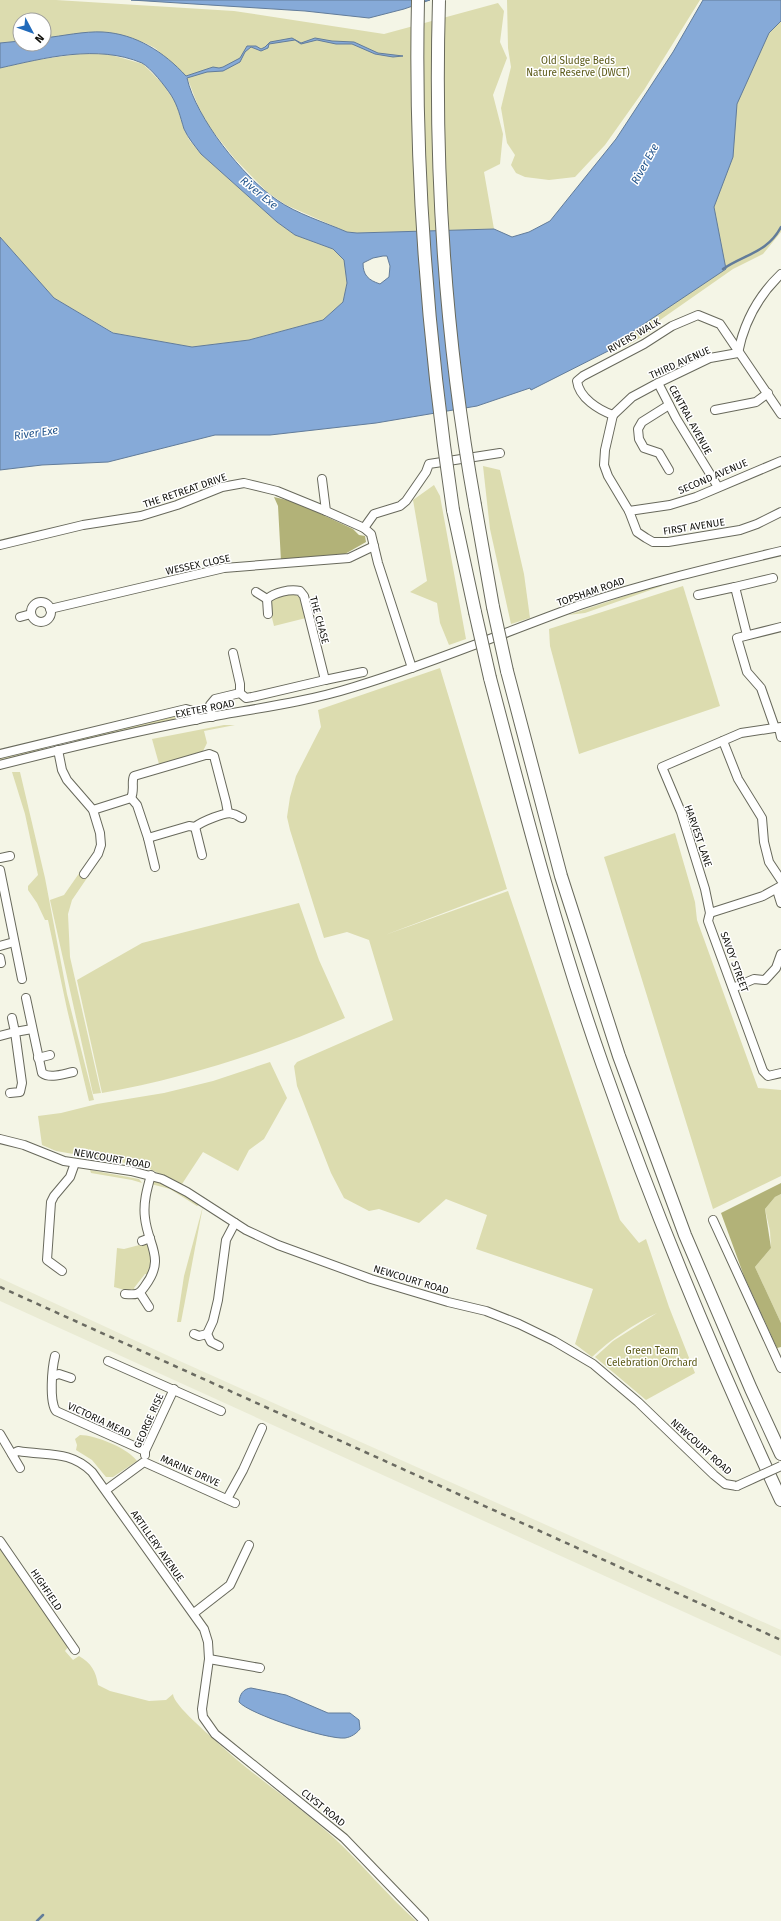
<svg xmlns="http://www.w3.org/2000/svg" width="781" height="1921" font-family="'Fira Sans',sans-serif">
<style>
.built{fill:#eaebd4}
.green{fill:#dcdcaf}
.forest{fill:#b2b278}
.water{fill:#86aad8;stroke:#627c9a;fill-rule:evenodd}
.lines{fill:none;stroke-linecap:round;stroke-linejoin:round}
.stream{stroke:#627c9a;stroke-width:2.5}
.minor-casing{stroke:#68695c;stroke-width:10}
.highway-casing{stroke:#68695c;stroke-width:14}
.minor{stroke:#fff;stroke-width:8}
.highway{stroke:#fff;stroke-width:12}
.rail{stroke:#6a6a61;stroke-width:2.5;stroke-dasharray:5 5;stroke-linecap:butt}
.minor-bridge-casing{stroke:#68695c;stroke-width:10;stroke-linecap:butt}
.highway-bridge-casing{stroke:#68695c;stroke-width:14;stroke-linecap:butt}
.minor-bridge{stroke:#fff;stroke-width:8}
.highway-bridge{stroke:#fff;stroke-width:12}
.labels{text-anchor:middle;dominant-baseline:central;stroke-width:3;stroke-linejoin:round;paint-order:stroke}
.park-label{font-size:10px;fill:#5b5917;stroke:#fff}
.street-label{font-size:10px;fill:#0f0f0a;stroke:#fff}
.water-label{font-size:11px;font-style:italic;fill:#22548c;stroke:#fff}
</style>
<rect width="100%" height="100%" fill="#f4f5e6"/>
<polygon class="built" points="0,1278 173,1358 781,1630 781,1656 0,1301"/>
<g class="green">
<polygon points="0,0 56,0 234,11 384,34 498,3 504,11 500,42 507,58 493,95 503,134 500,164 484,172 494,229 357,233 347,232 286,205 267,192 234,158 207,124 198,106 187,77 155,48 145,43 103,32 44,38 44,20 20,20 20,41 0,43"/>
<polygon points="507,0 700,0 644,90 605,145 575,177 549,180 525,177 516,173 511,165 515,155 507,143 501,108 511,67 508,48"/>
<polygon points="781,14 781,232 763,254 733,269 650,327 650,332 625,347 614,344 638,328 722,86"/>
<polygon points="78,54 108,54 143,64 163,84 177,105 184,130 190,141 201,154 277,222 295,235 333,249 345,260 347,283 343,302 323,320 249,340 192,347 114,333 54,298 0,237 0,68 36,60"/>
<polygon points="483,466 500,470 524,574 530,618 511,624 490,529"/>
<polygon points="434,485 440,496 466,639 449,645 440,623 437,603 410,592 427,581 413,500"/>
<polygon points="661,584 662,586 585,613 568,615"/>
<polygon points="683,586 720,706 579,754 550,646 549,629"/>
<polygon points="292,593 301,598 306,618 274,626 269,606 275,597"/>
<path d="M440,668L507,889L385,935L508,891L620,1220L639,1243L646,1239L669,1307L695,1373L646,1400L595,1357L613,1341L657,1313C634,1324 611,1339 592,1357L575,1344L593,1289L476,1249L487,1215L446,1199L419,1223L379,1209L369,1211L344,1198L331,1173L297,1086L294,1066L297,1062L393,1020L369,940L347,932L324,938L290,830L287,817L290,797L296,776L321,727L318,710Z"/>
<polygon points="187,712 189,715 186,718 77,742 75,739"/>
<polygon points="224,725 235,725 204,731 207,743 202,753 159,764 152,739"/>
<polygon points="49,745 43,751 0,762 0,757"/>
<polygon points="12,772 20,772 45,878 67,994 94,1100 89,1101 67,1009 48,920 45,920 37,903 28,890 28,886 38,875 25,814"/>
<polygon points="675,833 695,902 697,920 758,1088 781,1090 781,1176 713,1209 604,857"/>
<polygon points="80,872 87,878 72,900 68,914 70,957 101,1093 93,1094 50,900 64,895"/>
<path d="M299,903L319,960L345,1018C267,1052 186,1078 102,1093L77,980L142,943Z"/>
<polygon points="270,1062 287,1098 264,1139 249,1150 238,1171 203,1152 182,1184 143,1166 56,1151 42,1145 38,1116 61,1113 97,1104 164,1093 213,1081"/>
<polygon points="90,1170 139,1179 142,1183 132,1180 91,1173"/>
<polygon points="156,1181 176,1189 200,1204 197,1206 170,1189 151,1184"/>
<polygon points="781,1194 781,1323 755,1267 771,1248 770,1231 765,1209 775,1197"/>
<polygon points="203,1206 181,1322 177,1322 184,1276"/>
<path d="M147,1243C154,1251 152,1265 148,1274H145L134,1288L135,1290L128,1291L114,1287L117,1248L124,1249Z"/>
<path d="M80,1435C95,1435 128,1448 137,1461L113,1477H106L92,1460L76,1450L77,1445L75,1439Z"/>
<path d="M0,1546L68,1647L65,1651L73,1660L79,1656C91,1663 96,1671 98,1685L110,1691L149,1701L166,1700L173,1694C173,1705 211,1736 220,1745C256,1778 297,1804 333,1837C362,1864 387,1895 416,1921H0Z"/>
</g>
<g class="forest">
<polygon points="274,497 295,502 353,529 359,535 365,536 366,542 345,554 281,561 278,506"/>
<polygon points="781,1183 781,1194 775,1197 765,1209 771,1248 755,1267 781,1323 781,1347 777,1348 744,1276 721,1213"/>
</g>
<g class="water">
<polygon points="131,0 430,0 404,9 369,18 305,11"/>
<path d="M703,0H781V21L769,33L737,104L733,157L714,207L726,269L614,344L616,347L531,390L530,388L477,406L376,423L270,435H215L108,462L42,465L0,470V237L54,298L113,333L192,347L249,340L323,320L343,302L347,283L344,260L333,249L295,235L277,222L201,154C195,146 188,138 184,129C180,116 178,106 171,95C165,86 151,68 142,63C97,44 45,58 0,68V43L20,41V44H44V38C63,36 84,31 103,32C136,34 164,52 186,76L213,67L219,68L223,67L240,58L247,46H256L261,49L265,47L270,42L292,38L301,43L315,38L332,41L354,42L378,53L403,56L393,57L375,54L352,44H336L317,40L301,44L295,40L269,44L268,48L261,51L251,47L245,52L240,62L223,71L207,72L187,78C196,118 243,177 277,200C297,214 324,222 347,232L357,233L494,229L512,237L529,232L550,221L616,139L673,52ZM383,256H387L390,266L389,277L380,284C368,280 363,275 363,263L373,258Z"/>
<path d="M251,1688L286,1695L328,1713H350L359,1720L360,1729C356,1734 351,1737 345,1738C328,1740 249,1714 239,1702C240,1694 243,1689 251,1688Z"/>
</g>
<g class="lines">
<g class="stream">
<path d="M723,269C745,254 767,253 781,227"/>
<polyline points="37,1921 43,1915"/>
</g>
<g class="minor-casing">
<g id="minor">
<path d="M738,353C744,322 758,296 781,274"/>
<polyline points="658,383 676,418 718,487"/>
<polyline points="715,410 756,402 768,393"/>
<path d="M613,415C599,410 579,398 577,381L583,376L644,344L672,326L698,315L720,324L781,414"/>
<polyline points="613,415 605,450 604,465 608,476 629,511 637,532 646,538 653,542 668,542 740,530 757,524 781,512"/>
<polyline points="613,415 632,397 658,383 710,358 738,353"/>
<polyline points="669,470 659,453 644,448 639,439 638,429 642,422 669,405"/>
<polyline points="322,479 326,511 364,528 371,534 378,563 412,668"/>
<polyline points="629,511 670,505 696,497 781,461"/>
<polyline points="364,528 374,514 400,506 406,501 426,472 429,464 500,453"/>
<polyline points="0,545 83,525 141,516 177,505 222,487 244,483 277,491 326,511"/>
<polyline points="735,587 773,578"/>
<polyline points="256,592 267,599"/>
<polyline points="698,595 735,587 747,635"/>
<circle cx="41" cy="612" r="10"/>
<polyline points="50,609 224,568 349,558 374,546"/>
<polyline points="20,617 31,614"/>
<polyline points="233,653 240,684 240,693"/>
<polyline points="325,680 363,672"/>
<path d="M212,717L210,705L215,699L240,693L246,698L252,697L325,680L304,596L300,591C290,589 275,592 267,599L268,614"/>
<polyline points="781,727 741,733 662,767 681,812 705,889 710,913 708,921 763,1071 768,1076 781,1073"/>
<polyline points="775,728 761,688 747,672 737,638 781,627"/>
<polyline points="779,728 781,737"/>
<polyline points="723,741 738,779 762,818 764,842 769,862 781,880"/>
<polyline points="58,750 62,770 67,780 93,810 100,833 101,845 98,854 84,874"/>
<polyline points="0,754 186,709 193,711 196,720"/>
<path d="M0,765C66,748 132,732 199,719C251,709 303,703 354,687C431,664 505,632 580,605C646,583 713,567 781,551"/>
<path d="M131,798L137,805L148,838L189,826L195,827C201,822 226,811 233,814C236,814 239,817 242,818"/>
<path d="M93,810L131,798C135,790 131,782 134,776L209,754L214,756L226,802L228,813"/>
<polyline points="195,827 202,855"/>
<polyline points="148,838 155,867"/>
<polyline points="0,858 10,856"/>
<polyline points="0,870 22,979"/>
<polyline points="777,890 781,903"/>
<polyline points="710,913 763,896 781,886"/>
<polyline points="0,946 14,942"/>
<polyline points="0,958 1,963"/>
<polyline points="733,988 754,979 765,980 776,968 781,954"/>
<path d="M26,998L42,1073C50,1079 63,1074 73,1072"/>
<polyline points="0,1036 15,1032 12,1018"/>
<polyline points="38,1058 50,1055"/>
<polyline points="10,1093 20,1092 22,1083 15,1032 32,1029"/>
<polyline points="0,1139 24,1145 64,1161 131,1171 162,1179 187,1192 246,1230 278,1245 371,1279 448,1302 486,1311 519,1324 554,1341 593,1364 638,1402 714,1475 725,1484 737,1486"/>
<polyline points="713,1220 781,1368"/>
<polyline points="142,1241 150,1238"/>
<polyline points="62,1271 47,1260 51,1202 54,1196 70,1177 75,1163"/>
<polyline points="140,1293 149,1307"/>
<path d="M125,1294C136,1295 139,1295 145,1286C166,1258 148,1246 145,1218C143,1203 147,1189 151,1175"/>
<polyline points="194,1334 199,1336 207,1334"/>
<polyline points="207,1334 213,1321 218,1300 226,1240 235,1223"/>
<polyline points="207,1334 211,1342 219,1346"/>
<path d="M55,1356C52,1368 49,1401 56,1411L145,1451"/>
<polyline points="108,1361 221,1411"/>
<polyline points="53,1376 59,1374 71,1378"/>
<polyline points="0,1434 20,1468"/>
<path d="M12,1454L18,1451C47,1456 70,1450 92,1472L204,1629L208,1642L209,1659L202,1709L203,1717L215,1734L344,1838L424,1921"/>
<polyline points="145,1455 145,1451 174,1389"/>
<polyline points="106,1490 144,1462 235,1503"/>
<polyline points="227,1499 243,1470 262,1428"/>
<polyline points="0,1541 75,1650"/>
<polyline points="194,1613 230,1585 249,1545"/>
<polyline points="209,1659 260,1668"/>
</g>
</g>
<g class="highway-casing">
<g id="highway">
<polyline points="475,505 493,607"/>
<polyline points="453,510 475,612"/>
<polyline points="507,671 561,876 619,1056 685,1235 751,1389 781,1454"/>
<path d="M490,678C524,808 558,939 603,1066C655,1214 715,1358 781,1500"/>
</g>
</g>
<use href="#minor" class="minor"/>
<use href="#highway" class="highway"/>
<polyline class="rail" points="0,1287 781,1640"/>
<g class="minor-bridge-casing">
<polyline id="minor-bridge" points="737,1486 781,1466"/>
</g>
<g class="highway-bridge-casing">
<g id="highway-bridge">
<path d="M418,0C414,171 428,341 453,510"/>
<path d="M439,0C434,169 445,339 475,505"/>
<polyline points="493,607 507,671"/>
<polyline points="475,612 490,678"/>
</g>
</g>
<use href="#minor-bridge" class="minor-bridge"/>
<use href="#highway-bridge" class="highway-bridge"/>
</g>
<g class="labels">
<g class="park-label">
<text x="578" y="61">Old Sludge Beds<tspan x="578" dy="12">Nature Reserve (DWCT)</tspan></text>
<text x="652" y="1351">Green Team<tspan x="652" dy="12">Celebration Orchard</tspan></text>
</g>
<g class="street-label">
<text transform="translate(634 336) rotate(-30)">RIVERS WALK</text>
<text transform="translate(680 363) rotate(-24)">THIRD AVENUE</text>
<text transform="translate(690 420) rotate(61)">CENTRAL AVENUE</text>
<text transform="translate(713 477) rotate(-23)">SECOND AVENUE</text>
<text transform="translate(185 491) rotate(-19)">THE RETREAT DRIVE</text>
<text transform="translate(694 527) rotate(-9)">FIRST AVENUE</text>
<text transform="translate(198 565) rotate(-12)">WESSEX CLOSE</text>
<text transform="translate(591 592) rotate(-19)">TOPSHAM ROAD</text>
<text transform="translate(319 620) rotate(75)">THE CHASE</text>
<text transform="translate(205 709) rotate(-11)">EXETER ROAD</text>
<text transform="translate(698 836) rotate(71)">HARVEST LANE</text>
<text transform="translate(734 962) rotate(70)">SAVOY STREET</text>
<text transform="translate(112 1159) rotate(10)">NEWCOURT ROAD</text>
<text transform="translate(411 1280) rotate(17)">NEWCOURT ROAD</text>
<text transform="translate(99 1420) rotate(25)">VICTORIA MEAD</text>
<text transform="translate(149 1421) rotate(-66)">GEORGE RISE</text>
<text transform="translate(701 1447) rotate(42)">NEWCOURT ROAD</text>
<text transform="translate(190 1471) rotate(24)">MARINE DRIVE</text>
<text transform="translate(157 1546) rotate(55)">ARTILLERY AVENUE</text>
<text transform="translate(46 1590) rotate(56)">HIGHFIELD</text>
<text transform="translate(323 1808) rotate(39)">CLYST ROAD</text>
</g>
<g class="water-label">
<text transform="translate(645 164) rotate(-61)">River Exe</text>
<text transform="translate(259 193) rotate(39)">River Exe</text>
<text transform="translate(36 433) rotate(-8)">River Exe</text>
</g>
</g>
<g transform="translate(32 32) rotate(131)"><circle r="19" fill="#ffffff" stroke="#9f9f9d"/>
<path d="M0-3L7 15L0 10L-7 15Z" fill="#216aba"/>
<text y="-6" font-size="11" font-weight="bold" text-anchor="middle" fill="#0f0f0a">N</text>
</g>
</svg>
